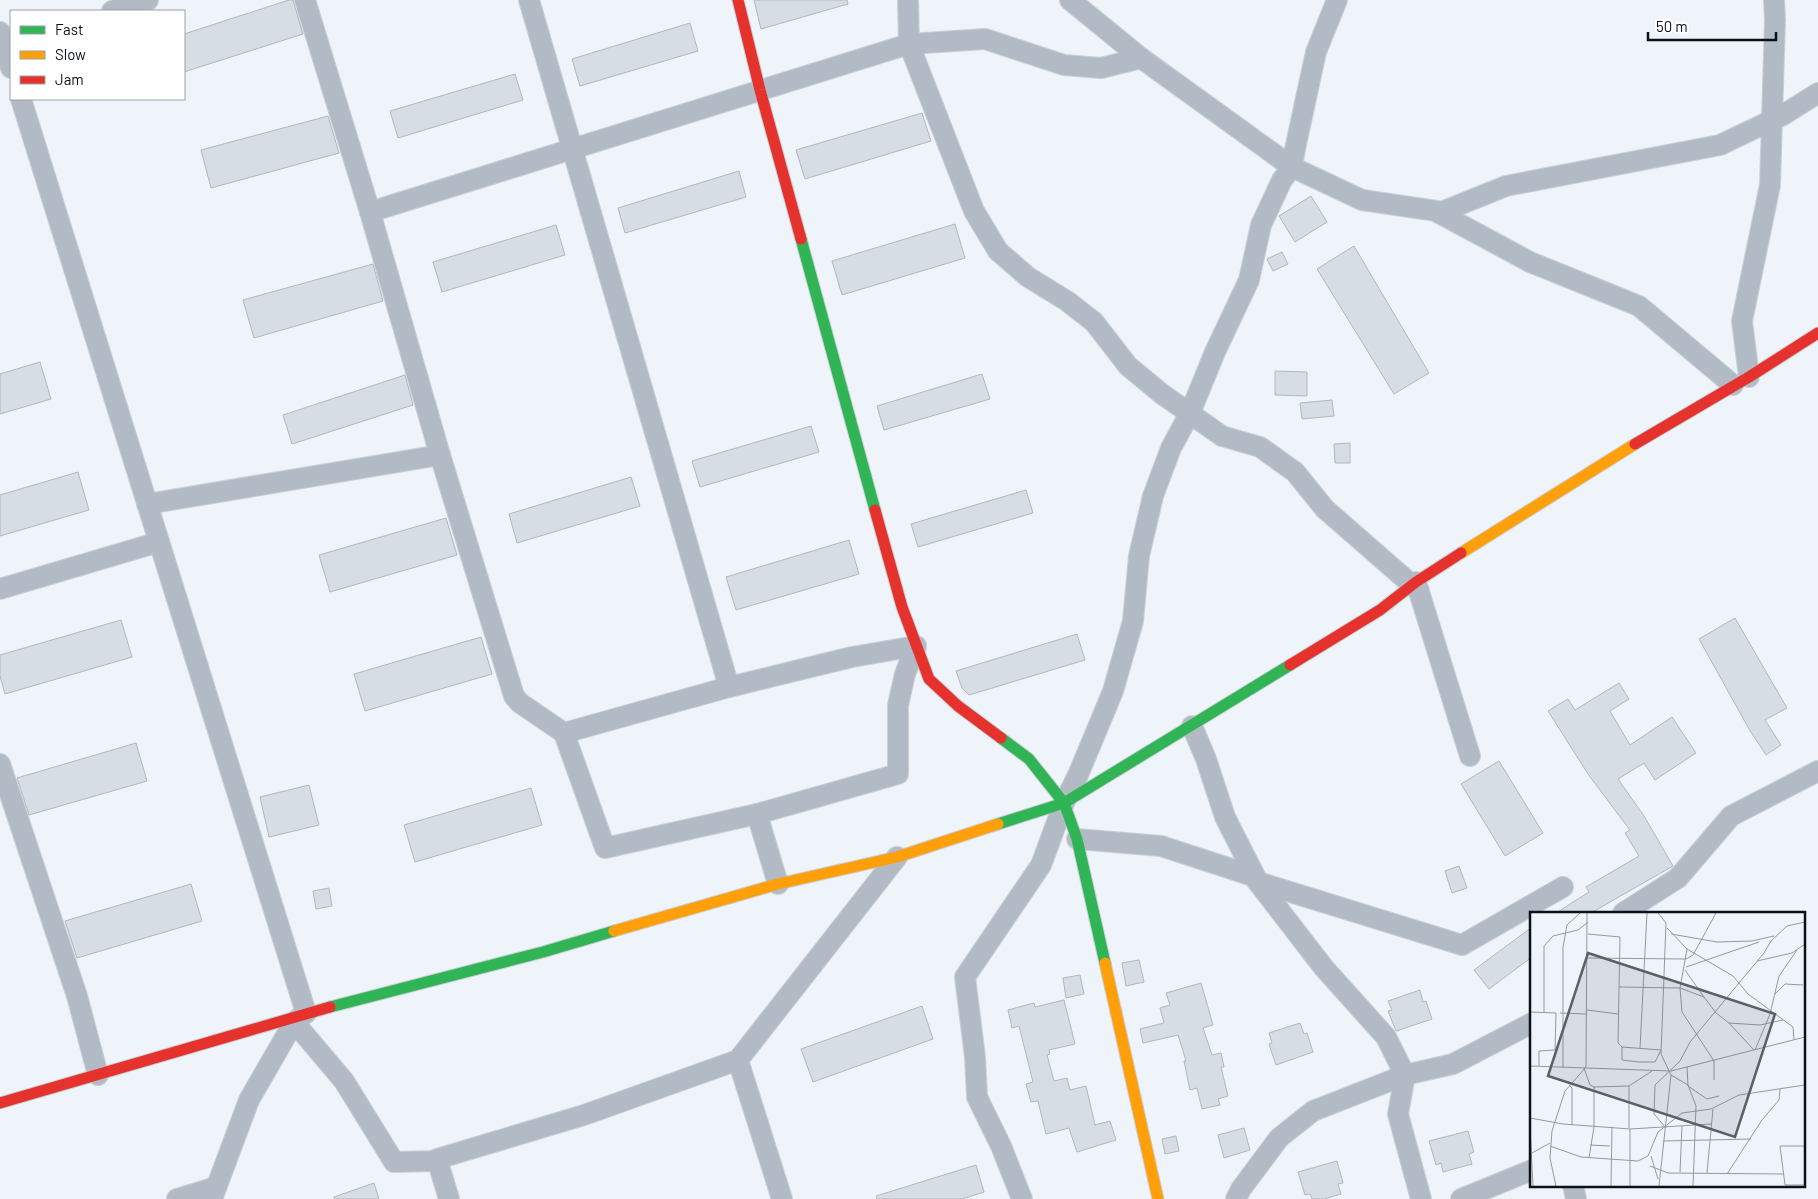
<svg xmlns="http://www.w3.org/2000/svg" width="1818" height="1199" font-family="Barlow,sans-serif">
<style>
.building{fill:#d6dde4;stroke:#b0b7be}
.lines{fill:none;stroke-linecap:round;stroke-linejoin:round}
.street-casing{stroke:#cad0d5;stroke-width:22}
.fast-casing{stroke:#cad0d5;stroke-width:13}
.slow-casing{stroke:#cad0d5;stroke-width:13}
.jam-casing{stroke:#cad0d5;stroke-width:13}
.street{stroke:#b2bbc5;stroke-width:20}
.fast{stroke:#30b455;stroke-width:11}
.slow{stroke:#ff9f0a;stroke-width:11}
.jam{stroke:#e5322d;stroke-width:11}
.inset-road{fill:none;stroke:#9299a0;stroke-width:1}
.view{fill:#596068;fill-opacity:0.15;stroke:#596068;stroke-width:2.5}
.inset-edge{fill:none;stroke:#09111a;stroke-width:2.5}
</style>
<rect width="100%" height="100%" fill="#eef4fa"/>
<g class="building">
<polygon points="289,0 293,0 303,34 184,72 184,34"/>
<polygon points="754,0 847,0 848,4 761,29"/>
<polygon points="690,23 698,51 580,86 572,59"/>
<polygon points="515,74 523,100 398,138 390,111"/>
<polygon points="922,113 931,141 805,179 796,150"/>
<polygon points="328,116 339,153 211,188 201,150"/>
<polygon points="739,171 746,197 625,233 618,208"/>
<polygon points="1311,196 1327,222 1295,242 1279,216"/>
<polygon points="955,224 965,258 842,295 832,261"/>
<polygon points="556,225 565,255 442,292 433,262"/>
<polygon points="1354,246 1429,373 1394,394 1317,269"/>
<polygon points="1282,252 1288,264 1273,271 1267,259"/>
<polygon points="373,264 383,301 254,338 243,300"/>
<polygon points="40,362 51,399 0,414 0,374"/>
<polygon points="1275,371 1307,372 1307,396 1275,395"/>
<polygon points="982,374 990,399 884,430 877,406"/>
<polygon points="405,375 413,405 292,444 283,415"/>
<polygon points="1332,400 1334,416 1302,419 1300,403"/>
<polygon points="811,426 819,452 700,487 692,461"/>
<polygon points="1350,443 1350,463 1335,463 1334,444"/>
<polygon points="78,472 89,510 0,536 0,495"/>
<polygon points="631,477 640,506 517,543 509,514"/>
<polygon points="1026,490 1033,513 918,547 911,524"/>
<polygon points="446,518 457,555 330,592 319,555"/>
<polygon points="849,540 859,574 736,610 726,577"/>
<polygon points="1735,618 1787,708 1765,720 1781,745 1766,755 1749,729 1699,639"/>
<polygon points="121,620 132,657 5,694 0,676 0,655"/>
<polygon points="1077,634 1085,660 969,695 962,688 956,671"/>
<polygon points="481,637 492,674 365,711 354,674"/>
<polygon points="1619,683 1629,699 1610,711 1630,745 1672,717 1696,753 1655,780 1644,763 1618,779 1644,816 1673,866 1591,913 1556,913 1589,892 1586,887 1639,856 1625,833 1630,830 1588,774 1548,711 1568,699 1575,710"/>
<polygon points="136,743 147,781 29,815 17,778"/>
<polygon points="1499,761 1543,833 1505,856 1461,784"/>
<polygon points="309,785 319,825 269,837 260,797"/>
<polygon points="531,788 542,825 415,862 404,825"/>
<polygon points="1459,866 1467,888 1452,893 1445,871"/>
<polygon points="191,884 202,921 77,958 65,921"/>
<polygon points="329,888 332,906 316,909 313,891"/>
<polygon points="1532,927 1532,957 1489,989 1474,970"/>
<polygon points="1139,960 1144,982 1126,986 1122,963"/>
<polygon points="1080,975 1084,994 1066,998 1063,978"/>
<polygon points="1201,983 1213,1025 1203,1028 1212,1055 1221,1053 1224,1067 1221,1067 1228,1096 1218,1099 1220,1105 1202,1109 1197,1088 1190,1090 1184,1061 1186,1061 1178,1035 1143,1043 1140,1029 1164,1023 1160,1008 1170,1005 1166,993"/>
<polygon points="1420,990 1423,1002 1426,1001 1432,1019 1396,1031 1388,1011 1392,1010 1388,1001"/>
<polygon points="1064,1000 1075,1044 1049,1050 1050,1054 1047,1055 1054,1081 1067,1078 1070,1090 1086,1086 1095,1125 1110,1121 1116,1140 1077,1152 1069,1128 1046,1134 1038,1101 1031,1102 1026,1084 1033,1082 1019,1026 1012,1028 1008,1010 1034,1003 1035,1007"/>
<polygon points="922,1006 933,1039 813,1082 801,1049"/>
<polygon points="1300,1023 1304,1034 1307,1033 1313,1052 1276,1065 1269,1044 1272,1043 1269,1033"/>
<polygon points="1244,1128 1250,1150 1224,1158 1218,1135"/>
<polygon points="1468,1131 1474,1152 1469,1154 1472,1164 1443,1172 1441,1163 1436,1165 1429,1141"/>
<polygon points="1176,1136 1179,1151 1165,1154 1162,1139"/>
<polygon points="1337,1161 1343,1183 1338,1184 1341,1194 1324,1199 1312,1199 1310,1194 1305,1195 1298,1172"/>
<polygon points="976,1165 984,1192 962,1199 877,1199 876,1196"/>
<polygon points="374,1183 379,1199 334,1199 334,1197"/>
</g>
<g class="lines">
<g class="street-casing">
<g id="street">
<polyline points="305,0 370,212 440,455 514,696 520,703 564,733 729,687 852,657 916,646"/>
<polyline points="529,0 729,687"/>
<polyline points="908,0 909,44 974,211 998,251 1028,277 1067,301 1094,322 1128,366 1162,394 1222,436 1260,447 1295,472 1325,509 1419,591"/>
<polyline points="112,11 148,0"/>
<polyline points="0,32 11,68"/>
<polyline points="1141,58 1292,167 1362,200 1437,211 1439,213 1506,186 1720,145 1783,115 1818,93"/>
<polyline points="21,99 306,1013 294,1022 249,1100 212,1199"/>
<polyline points="370,212 909,44 985,39 1064,65 1101,68 1141,58 1070,0"/>
<polyline points="1439,213 1530,262 1639,306 1733,385"/>
<polyline points="1749,377 1742,321 1770,185 1775,20 1774,0"/>
<polyline points="147,504 440,455"/>
<polyline points="1416,582 1470,756"/>
<polyline points="0,589 159,542"/>
<polyline points="1192,726 1206,759 1225,817 1258,882 1462,945 1563,887"/>
<polyline points="564,733 605,848 757,814 898,774 898,705 905,674 916,646"/>
<polyline points="0,764 77,996 98,1075"/>
<polyline points="757,814 778,884"/>
<polyline points="1077,839 1161,846 1253,876 1324,968 1386,1037 1405,1075 1398,1114 1421,1199"/>
<polyline points="1623,913 1678,878 1731,816 1818,771"/>
<polyline points="294,1022 344,1081 394,1162 437,1161"/>
<polyline points="738,1060 782,1199"/>
<polyline points="1573,1185 1576,1199"/>
<polyline points="177,1199 216,1187"/>
<polyline points="449,1199 437,1159 584,1115 738,1060 897,857"/>
<polyline points="1022,1199 1001,1146 977,1097 975,1057 965,977 1041,865 1064,803 1078,775 1113,691 1133,621 1139,556 1153,496 1171,448 1190,413 1215,352 1249,280 1261,225 1282,180 1292,167 1295,149 1316,52 1337,0"/>
<polyline points="1236,1199 1241,1189 1279,1138 1313,1111 1405,1075 1453,1064 1532,1023"/>
<polyline points="1461,1199 1532,1170"/>
</g>
</g>
<g class="fast-casing">
<g id="fast">
<polyline points="801,239 875,510"/>
<polyline points="1001,738 1029,759 1064,803 1077,839 1105,963"/>
<polyline points="998,824 1064,803 1290,665"/>
<polyline points="330,1007 543,952 614,931"/>
</g>
</g>
<g class="slow-casing">
<g id="slow">
<polyline points="1461,553 1635,444"/>
<polyline points="614,931 778,884 897,857 998,824"/>
<polyline points="1105,963 1158,1199"/>
</g>
</g>
<g class="jam-casing">
<g id="jam">
<polyline points="738,0 760,90 801,239"/>
<polyline points="1635,444 1749,377 1818,333"/>
<polyline points="875,510 902,607 929,679 958,706 1001,738"/>
<polyline points="1290,665 1380,610 1416,582 1461,553"/>
<polyline points="0,1103 330,1007"/>
</g>
</g>
<use href="#street" class="street"/>
<use href="#fast" class="fast"/>
<use href="#slow" class="slow"/>
<use href="#jam" class="jam"/>
</g>
<g transform="translate(1530 912)">
<rect width="275" height="275" fill="#eef4fa"/>
<path class="inset-road" d="M128,1L136,11L131,142L141,163L129,274M137,16L157,37L150,76L152,100L184,149M58,22L90,25L88,131L92,135L131,138L125,150H109L92,148V135M141,22L187,30L222,29L244,24M157,37L203,64L218,82L263,115L264,128M57,46L156,47L163,43L186,1M227,49L262,41L275,32M156,55L229,30M89,75L150,76L174,85L155,58M245,82L255,72L273,73M174,85L186,101L199,111L230,113L253,108M57,98L88,102M0,100L26,101L25,138L9,139V154M14,100V34L23,24L48,18L58,10M30,101L57,102M199,111L224,138M110,136L117,1M225,138L240,102L249,64L267,38M0,154L141,159L275,125M33,155V35L37,13L50,1M157,155L158,174L177,187L189,184M54,156L60,173L64,175M141,163L158,173L166,194L163,274M184,168V148M39,173L42,176V213M0,206L33,212L100,217L181,212M0,215L3,274M99,216V174M136,216L124,202L125,173L150,149L160,130L234,41L241,29L257,14L275,10M100,217V274M133,229L221,227M60,233L80,234M20,234L51,245L108,249L118,244L128,220L152,201L181,197L209,183L275,173M275,234H250L255,273H275M2,241L20,231M121,244L128,267M59,246L64,215V175L99,174L122,159M120,254L138,261L253,262M150,260L152,214M177,261L183,197M197,262L232,208L249,188L250,177M26,274L20,246L22,219L35,179L56,155L57,1M81,274L82,215"/>
<path class="view" d="M58,41L245,102L205,225L18,164Z"/>
<rect width="275" height="275" class="inset-edge"/>
</g>
<rect x="10" y="10" width="175" height="90" fill="#ffffff" stroke="#9da0a3"/>
<rect x="20" y="26" width="25" height="8" fill="#30b455" stroke="#9da0a3"/>
<text x="55" y="35" font-size="15" fill="#09111a">Fast</text>
<rect x="20" y="51" width="25" height="8" fill="#ff9f0a" stroke="#9da0a3"/>
<text x="55" y="60" font-size="15" fill="#09111a">Slow</text>
<rect x="20" y="76" width="25" height="8" fill="#e5322d" stroke="#9da0a3"/>
<text x="55" y="85" font-size="15" fill="#09111a">Jam</text>
<path d="M1648 32v8h128v-8" fill="none" stroke="#09111a" stroke-width="2.5"/>
<text x="1656" y="32" font-size="15" fill="#09111a" stroke="#ffffff" stroke-width="4" paint-order="stroke">50 m</text>
</svg>
